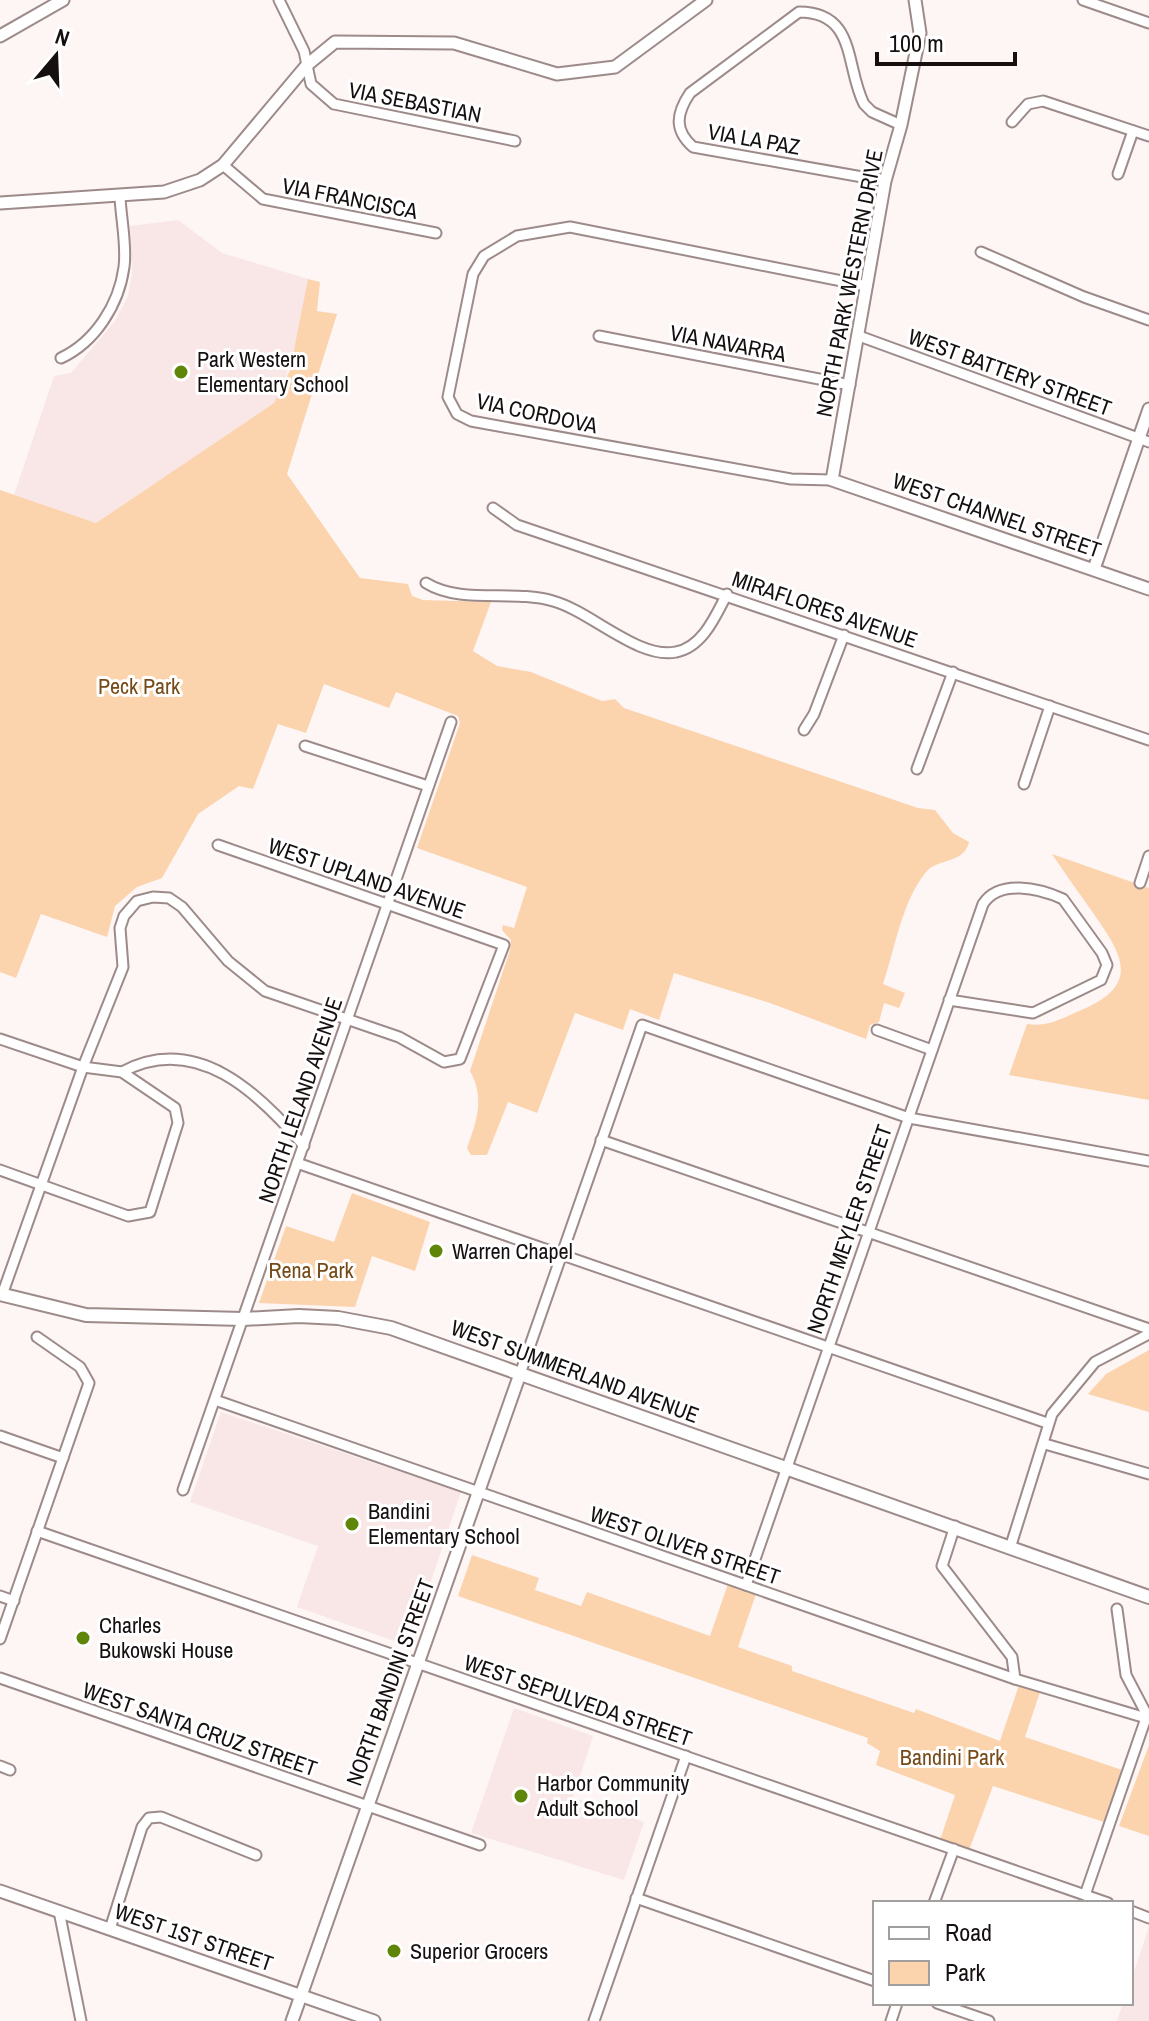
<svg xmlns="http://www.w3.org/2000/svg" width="1149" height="2021" font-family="'Archivo Narrow',sans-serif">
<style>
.built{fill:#f8e7e6}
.green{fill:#fbd4ae}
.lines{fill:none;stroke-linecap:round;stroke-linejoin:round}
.minor-casing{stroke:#9d8b8a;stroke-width:13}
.tertiary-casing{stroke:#9d8b8a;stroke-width:15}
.secondary-casing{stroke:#9d8b8a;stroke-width:16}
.minor{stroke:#fff;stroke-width:9}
.tertiary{stroke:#fff;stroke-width:11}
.secondary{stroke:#fff;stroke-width:12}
.poi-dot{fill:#608609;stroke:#fff;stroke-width:3}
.labels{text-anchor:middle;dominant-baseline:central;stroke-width:6;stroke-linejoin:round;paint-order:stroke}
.street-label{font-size:22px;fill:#160f0f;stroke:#fff}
.poi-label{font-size:22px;fill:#160f0f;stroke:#fff;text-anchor:start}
.park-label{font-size:22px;fill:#764a17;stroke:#fff}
</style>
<rect width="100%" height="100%" fill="#fef5f5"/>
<g class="built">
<polygon points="178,220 222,253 308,279 301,325 282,390 274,403 96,523 14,495 54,376 71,373 115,321 128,296 132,274 130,226"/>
<polygon points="221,1412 461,1492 409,1646 297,1607 318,1546 190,1502"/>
<polygon points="514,1708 593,1736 573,1797 644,1822 624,1880 471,1833"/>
<polygon points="1149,1927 1149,2021 1117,2021 1123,2003 1131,2003 1131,1980"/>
</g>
<g class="green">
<path d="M308,279L320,282L317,311L337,314L287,474L360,578L408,584L412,596L423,600L491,602L473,651L497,666L531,672L602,701L615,699L624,708L918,808L935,810L953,833L969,842C964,864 938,858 926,872C902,901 895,949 883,984L905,993L899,1008L884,1003L879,1022L870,1025L866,1039L770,1003L674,973L659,1020L630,1009L623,1030L575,1013L537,1113L508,1102L487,1155H471L467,1148C477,1120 485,1098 470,1071L510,950L511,940L502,930L503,925L514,928L527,887L417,848L460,723L458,716L396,692L389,708L324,684L306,733L278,724L253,789L239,786L198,814L162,878L137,887L115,906L107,937L41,914L16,978L0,972V490L96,523L274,403L290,370Z"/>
<path d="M1052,854L1149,888V1100L1009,1075L1027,1024C1049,1028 1066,1016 1086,1008C1144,982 1118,949 1091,910C1078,892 1065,873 1052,854Z"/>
<polygon points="352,1193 430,1222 415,1271 372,1256 355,1307 259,1303 286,1226 334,1242"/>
<polygon points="1149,1350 1149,1412 1088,1394 1106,1374"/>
<polygon points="472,1555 539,1578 535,1590 581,1606 587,1592 710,1636 729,1581 757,1591 738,1647 792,1666 792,1671 914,1713 916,1709 1000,1741 1020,1682 1041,1689 1025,1737 1125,1771 1107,1823 993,1786 968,1853 939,1843 955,1795 876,1765 880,1751 867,1743 868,1738 458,1596"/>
<polygon points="1149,1745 1149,1836 1119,1826"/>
</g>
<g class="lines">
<g class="minor-casing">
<g id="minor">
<polyline points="279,0 304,51 311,84 334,104 515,141"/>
<polyline points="1083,0 1149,23"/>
<polyline points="1012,122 1028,104 1043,101 1149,136"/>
<polyline points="223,165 263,199 436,233"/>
<polyline points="1118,174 1133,131"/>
<path d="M885,181L693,147C674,130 676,114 690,93L799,12C857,12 845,67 864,104L872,112L901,125"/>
<polyline points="981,252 1084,297 1149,320"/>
<polyline points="599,336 850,385"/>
<polyline points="859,336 1149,442"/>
<path d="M61,358C95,342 119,305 124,267C127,246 121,219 120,197"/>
<polyline points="832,480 791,479 471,421 457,414 448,397 473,274 484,256 517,236 570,227 867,286"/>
<polyline points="493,508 517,525 1149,740"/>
<path d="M426,583C462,605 513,589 553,601C590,611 639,660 676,652C703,647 716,615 727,594"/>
<polyline points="804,730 814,714 844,635"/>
<polyline points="305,746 428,786"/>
<polyline points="917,769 953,672"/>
<polyline points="1024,784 1050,706"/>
<polyline points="1140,883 1149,856"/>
<polyline points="877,1030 932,1050"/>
<polyline points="0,1039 83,1067 122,1072 175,1108 178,1123 150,1212 128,1216 0,1170"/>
<path d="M122,1072C196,1032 259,1093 304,1146"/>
<polyline points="601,1140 1149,1329"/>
<polyline points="297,1163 1047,1423"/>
<polyline points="2,1295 83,1067 123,967 120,928 124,916 137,901 153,897 169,898 182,907 228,961 265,991 399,1037 444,1062 460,1059 504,945 218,845"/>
<polyline points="520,1374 642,1025 909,1118 1149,1161"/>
<polyline points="215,1400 1015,1679 1146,1718 1085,1895"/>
<polyline points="0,1436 63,1458"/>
<polyline points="1045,1444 1149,1474"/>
<polyline points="183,1490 451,722"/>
<polyline points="955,1526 942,1566 1012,1657 1015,1679"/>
<polyline points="37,1531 1108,1903"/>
<polyline points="1011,1545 1052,1414 1095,1362 1149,1334"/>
<path d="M746,1585C825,1358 904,1131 983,904C999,879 1039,888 1063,899L1102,953L1107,965L1101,980L1033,1013L949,1000"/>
<polyline points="0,1596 14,1601"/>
<polyline points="1117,1609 1126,1675 1149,1719"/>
<polyline points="0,1639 89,1383 80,1367 37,1337"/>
<polyline points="0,1678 480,1845"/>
<polyline points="0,1766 10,1770"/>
<polyline points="636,1898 875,1981"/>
<polyline points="934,1903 954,1849"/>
<polyline points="59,1911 81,2021"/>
<polyline points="1131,1911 1149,1918"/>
<polyline points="110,1929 142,1827 149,1818 161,1817 256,1855"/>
<polyline points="937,2003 989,2021"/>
<polyline points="594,2021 686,1756"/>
<polyline points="891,2021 897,2003"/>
</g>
</g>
<g class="tertiary-casing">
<g id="tertiary">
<polyline points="915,0 920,33 901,125 885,181 832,480 1149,589"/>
<polyline points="0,36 63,0"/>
<polyline points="0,203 164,192 200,180 223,165 307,65 335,42 454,43 557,74 615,67 706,0"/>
<polyline points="1094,569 1149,409"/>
<polyline points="0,1891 374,2021"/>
<polyline points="292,2021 520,1374"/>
</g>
</g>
<g class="secondary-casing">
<polyline id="secondary" points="0,1294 86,1315 243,1319 299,1316 338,1318 391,1328 1149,1597"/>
</g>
<use href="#minor" class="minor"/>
<use href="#tertiary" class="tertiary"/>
<use href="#secondary" class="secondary"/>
</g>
<g class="poi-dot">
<circle cx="181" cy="372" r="8"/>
<circle cx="436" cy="1251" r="8"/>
<circle cx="352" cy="1524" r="8"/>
<circle cx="83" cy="1638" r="8"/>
<circle cx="521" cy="1796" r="8"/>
<circle cx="394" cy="1951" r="8"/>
</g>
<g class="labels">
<g class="street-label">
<text transform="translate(415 102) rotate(11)">VIA SEBASTIAN</text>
<text transform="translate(754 139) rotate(10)">VIA LA PAZ</text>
<text transform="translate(350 198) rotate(11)">VIA FRANCISCA</text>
<text transform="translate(849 283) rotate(-79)">NORTH PARK WESTERN DRIVE</text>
<text transform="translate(728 343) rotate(11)">VIA NAVARRA</text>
<text transform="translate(1010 372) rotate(20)">WEST BATTERY STREET</text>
<text transform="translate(537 413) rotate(12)">VIA CORDOVA</text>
<text transform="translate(997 515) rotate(19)">WEST CHANNEL STREET</text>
<text transform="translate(825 609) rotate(19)">MIRAFLORES AVENUE</text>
<text transform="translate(367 878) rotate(19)">WEST UPLAND AVENUE</text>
<text transform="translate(300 1100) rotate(-71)">NORTH LELAND AVENUE</text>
<text transform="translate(849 1229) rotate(-71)">NORTH MEYLER STREET</text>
<text transform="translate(575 1371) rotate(20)">WEST SUMMERLAND AVENUE</text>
<text transform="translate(685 1545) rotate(19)">WEST OLIVER STREET</text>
<text transform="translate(390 1682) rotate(-70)">NORTH BANDINI STREET</text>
<text transform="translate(578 1700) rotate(19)">WEST SEPULVEDA STREET</text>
<text transform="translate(200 1729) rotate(19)">WEST SANTA CRUZ STREET</text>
<text transform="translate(194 1937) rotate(19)">WEST 1ST STREET</text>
</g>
<g class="poi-label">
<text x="197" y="359">Park Western<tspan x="197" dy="25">Elementary School</tspan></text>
<text x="452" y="1251">Warren Chapel</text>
<text x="368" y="1511">Bandini<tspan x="368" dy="25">Elementary School</tspan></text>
<text x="99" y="1625">Charles<tspan x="99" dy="25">Bukowski House</tspan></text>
<text x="537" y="1783">Harbor Community<tspan x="537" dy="25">Adult School</tspan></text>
<text x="410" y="1951">Superior Grocers</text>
</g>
<g class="park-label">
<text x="139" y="686">Peck Park</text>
<text x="311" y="1270">Rena Park</text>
<text x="952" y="1757">Bandini Park</text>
</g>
</g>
<rect x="873" y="1901" width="260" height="104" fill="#ffffff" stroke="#a29f9f" stroke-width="2"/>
<rect x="889" y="1927" width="40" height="12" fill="#ffffff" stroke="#a29f9f" stroke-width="2"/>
<text x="945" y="1941" font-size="24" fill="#160f0f">Road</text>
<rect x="889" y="1961" width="40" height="24" fill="#fbd4ae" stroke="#a29f9f" stroke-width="2"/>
<text x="945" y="1981" font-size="24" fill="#160f0f">Park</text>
<g transform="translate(56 56) rotate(19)" stroke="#ffffff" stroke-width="6" paint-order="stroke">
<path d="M0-6L14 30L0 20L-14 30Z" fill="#160f0f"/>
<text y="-12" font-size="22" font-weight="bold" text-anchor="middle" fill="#160f0f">N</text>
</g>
<path d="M877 52v12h138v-12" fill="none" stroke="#160f0f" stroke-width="4"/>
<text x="889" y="52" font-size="24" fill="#160f0f" stroke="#ffffff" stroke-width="6" paint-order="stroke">100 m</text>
</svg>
